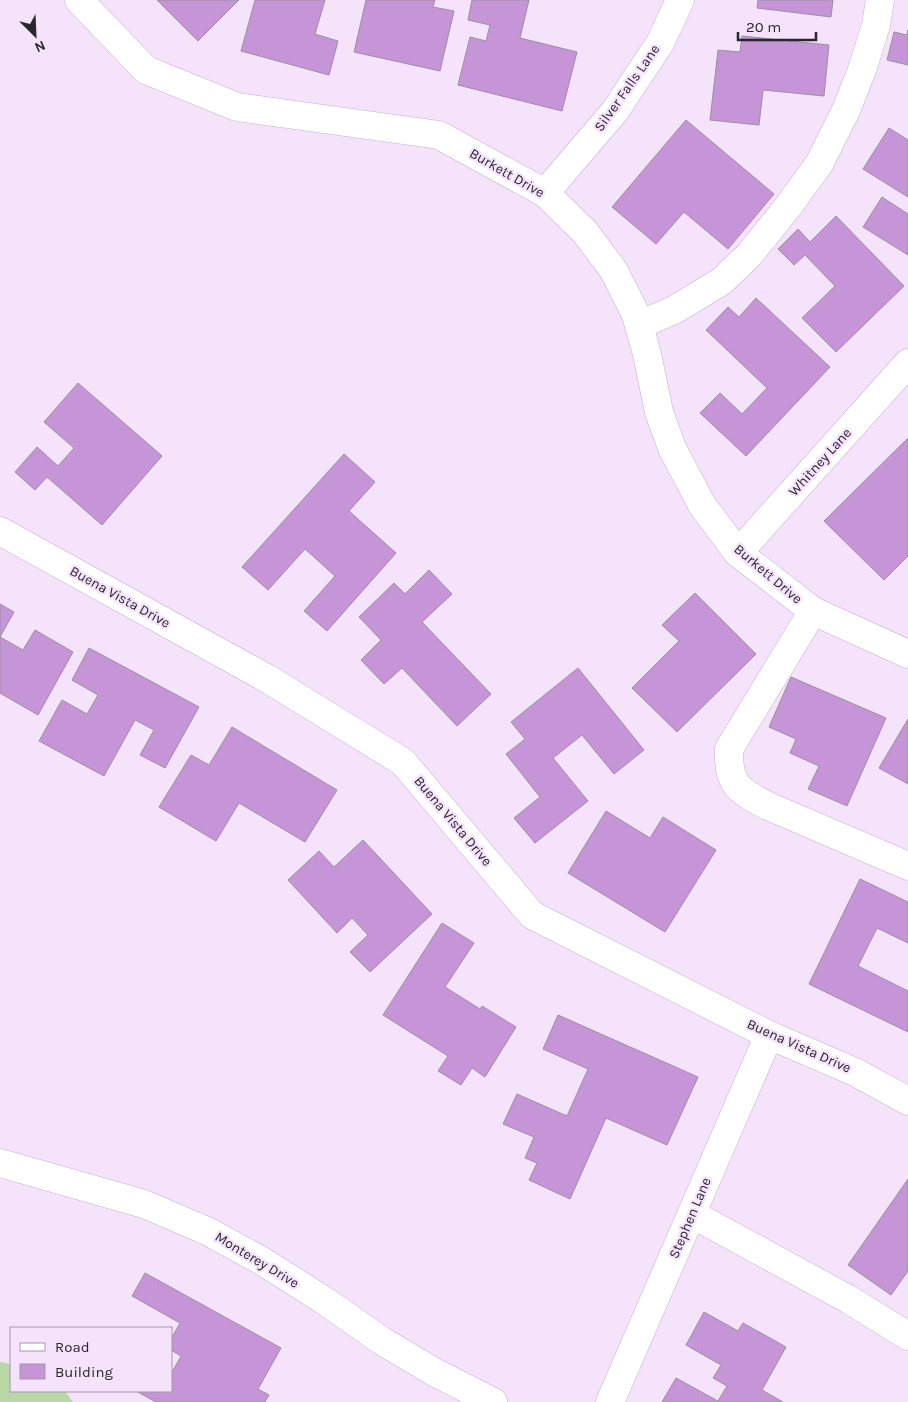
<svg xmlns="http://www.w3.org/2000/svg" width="908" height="1402" font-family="Karla,sans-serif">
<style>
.green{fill:#b8d9a7}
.building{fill:#c695d8;stroke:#9d8ea3}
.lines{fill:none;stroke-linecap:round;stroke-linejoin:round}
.minor-casing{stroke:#c4b4ca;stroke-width:29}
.minor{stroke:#fff;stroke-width:28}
.labels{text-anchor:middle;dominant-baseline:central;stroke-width:4.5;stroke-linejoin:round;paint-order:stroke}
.street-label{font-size:14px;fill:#2b252d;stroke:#f4e3fb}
</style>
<rect width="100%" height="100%" fill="#f4e3fb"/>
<polygon class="green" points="0,1362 11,1364 11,1391 65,1391 73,1402 0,1402"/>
<g class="building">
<polygon points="157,0 239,0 198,41"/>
<polygon points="255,0 325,0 315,34 338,41 329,75 241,51"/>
<polygon points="366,0 435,0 433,7 454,11 440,71 354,52"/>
<polygon points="472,0 529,0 520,38 577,52 562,111 458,85 470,37 486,41 490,25 468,20"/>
<polygon points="758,0 833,0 831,17 757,8"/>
<polygon points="908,30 908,65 887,60 894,32 907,35"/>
<polygon points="742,36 829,45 824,96 763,90 759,125 710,120 718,50 740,52"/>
<polygon points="686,120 774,194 728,249 684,212 656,244 612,207"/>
<polygon points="889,128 908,140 908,197 863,169"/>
<polygon points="882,197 908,214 908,255 863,227"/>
<polygon points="836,216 904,286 836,352 802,318 835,286 805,255 794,265 778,249 798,229 810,242"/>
<polygon points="756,298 830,367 746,456 700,413 720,393 742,414 767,388 706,330 728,307 739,317"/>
<polygon points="78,383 162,456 102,525 47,477 35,490 15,472 37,447 58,466 74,448 44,422"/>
<polygon points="908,438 908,556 884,580 824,521"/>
<polygon points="344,454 375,482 349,511 396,553 327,631 304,611 335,576 305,549 268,590 242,567"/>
<polygon points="429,570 452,594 422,622 491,694 457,726 402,668 384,684 361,660 381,640 359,617 394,583 405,594"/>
<polygon points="695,593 756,654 677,732 632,688 679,641 662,625"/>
<polygon points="0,604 14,612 0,637"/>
<polygon points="35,630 73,652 38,715 0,693 0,637 23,650"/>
<polygon points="89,648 199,707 165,768 140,755 154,730 135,720 104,776 39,741 62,700 87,714 98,695 72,680"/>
<polygon points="578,668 644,750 614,774 582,735 553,758 588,801 535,843 514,818 540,797 506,754 525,739 511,722"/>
<polygon points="791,677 886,718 847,806 808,789 819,766 790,753 796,739 769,727"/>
<polygon points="908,719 908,784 879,768"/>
<polygon points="232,727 337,790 305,842 239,803 216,841 159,807 191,755 209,765"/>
<polygon points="606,811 650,838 663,817 716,850 665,932 568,873"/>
<polygon points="363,840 432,914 370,972 350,952 368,935 352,918 337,933 288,880 319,851 334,867"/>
<polygon points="860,879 908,902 908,943 877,928 858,966 908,991 908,1032 809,984"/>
<polygon points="442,923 474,943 445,987 480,1009 482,1006 516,1027 485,1077 472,1068 461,1085 438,1071 448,1056 383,1015"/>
<polygon points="558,1015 698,1077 667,1145 606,1118 570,1199 529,1180 537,1163 525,1158 534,1137 503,1124 517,1094 567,1116 588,1069 543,1049"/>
<polygon points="908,1179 908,1271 891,1295 848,1265"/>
<polygon points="145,1273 281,1348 258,1389 269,1395 265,1402 156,1402 136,1391 171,1391 171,1374 181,1356 171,1350 171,1339 180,1323 132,1296"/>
<polygon points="704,1312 738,1331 743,1323 786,1347 762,1390 783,1402 662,1402 676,1378 718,1401 727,1386 713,1378 721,1365 686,1345"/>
</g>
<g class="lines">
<g class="minor-casing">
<g id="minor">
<polyline points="79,0 146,70 237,107 439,135 545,193 585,232 614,271 636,315 647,354 659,412 672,448 702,505 738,553 813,611 908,654"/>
<polyline points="545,193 615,111 660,43 680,0"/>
<polyline points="639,325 674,310 722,281 749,255 787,208 819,164 847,108 863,67 876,25 880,0"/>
<polyline points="0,531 268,679 403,762 532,915 769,1035 855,1072 908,1101"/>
<polyline points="738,553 908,363"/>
<path d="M813,611L729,749C728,785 738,790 768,806L908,866"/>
<polyline points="0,1163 144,1204 207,1231 262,1261 325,1301 382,1341 434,1372 493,1402"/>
<polyline points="692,1214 848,1299 908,1336"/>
<polyline points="610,1402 769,1035"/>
</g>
</g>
<use href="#minor" class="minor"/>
</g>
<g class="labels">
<g class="street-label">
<text transform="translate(627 88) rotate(-55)">Silver Falls Lane</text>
<text transform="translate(507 173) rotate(30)">Burkett Drive</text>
<text transform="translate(820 462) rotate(-48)">Whitney Lane</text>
<text transform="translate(768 574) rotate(40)">Burkett Drive</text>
<text transform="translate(120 597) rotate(29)">Buena Vista Drive</text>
<text transform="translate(453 821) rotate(50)">Buena Vista Drive</text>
<text transform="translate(799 1046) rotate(24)">Buena Vista Drive</text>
<text transform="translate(690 1218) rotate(-67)">Stephen Lane</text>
<text transform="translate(257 1260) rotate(31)">Monterey Drive</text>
</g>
</g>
<rect x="10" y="1327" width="162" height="65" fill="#f4e3fb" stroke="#a497a9"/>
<rect x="20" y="1343" width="25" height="8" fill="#ffffff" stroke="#a497a9"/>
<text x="55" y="1352" font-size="15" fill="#2b252d">Road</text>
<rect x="20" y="1364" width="25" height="15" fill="#c695d8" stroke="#a497a9"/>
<text x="55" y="1377" font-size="15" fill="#2b252d">Building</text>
<g transform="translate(35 35) rotate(156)" stroke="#f4e3fb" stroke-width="4" paint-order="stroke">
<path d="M0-4L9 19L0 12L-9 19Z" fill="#2b252d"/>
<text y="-8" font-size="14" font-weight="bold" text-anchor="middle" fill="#2b252d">N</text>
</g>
<path d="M738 32v8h78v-8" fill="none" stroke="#2b252d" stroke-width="2.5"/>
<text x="746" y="32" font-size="15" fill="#2b252d" stroke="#f4e3fb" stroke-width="4" paint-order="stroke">20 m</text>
</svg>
